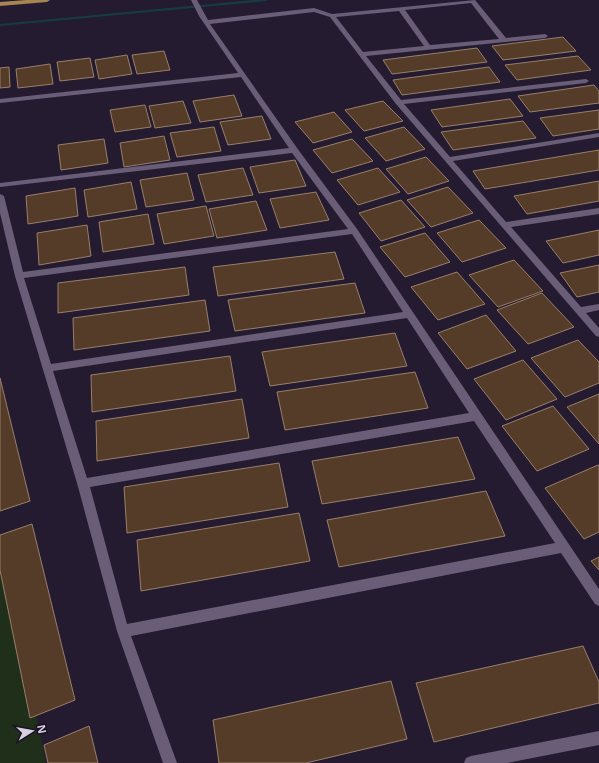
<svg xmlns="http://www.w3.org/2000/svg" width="599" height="763" font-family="'Open Sans',sans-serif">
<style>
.green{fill:#1f2f1a}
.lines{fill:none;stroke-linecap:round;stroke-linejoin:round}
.stream{fill:#153c43;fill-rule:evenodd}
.building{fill:#543c29;stroke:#997f6a}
.minor{fill:#695d78;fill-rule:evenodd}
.major{fill:#a68550;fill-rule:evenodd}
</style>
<rect width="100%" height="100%" fill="#251b31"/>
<polygon class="green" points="0,538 46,763 0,763"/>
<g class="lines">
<polygon class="stream" points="254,0 268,0 266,1 0,26 0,24"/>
</g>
<g class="building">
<polygon points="563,37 576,51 503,60 492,46"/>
<polygon points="477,48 487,62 392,74 383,60"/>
<polygon points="164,51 170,70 137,74 132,55"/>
<polygon points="127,55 132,74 99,79 95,60"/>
<polygon points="578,56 591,70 517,80 505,65"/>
<polygon points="90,58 94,77 60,81 57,62"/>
<polygon points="50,64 53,84 18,88 16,69"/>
<polygon points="9,67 10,87 0,88 0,68"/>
<polygon points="489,67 500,82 402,95 393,80"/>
<polygon points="594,85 599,91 599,103 530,112 518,96"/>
<polygon points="234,95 242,116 200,122 193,101"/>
<polygon points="510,99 523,116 442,127 431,110"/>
<polygon points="183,101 191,123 155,128 149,106"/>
<polygon points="383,101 403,121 364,131 345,110"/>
<polygon points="145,105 151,127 115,132 110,110"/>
<polygon points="599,110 599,129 553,136 540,118"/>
<polygon points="334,112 352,132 313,143 295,122"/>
<polygon points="262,116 271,139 228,145 220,122"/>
<polygon points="523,121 536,138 453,150 441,132"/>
<polygon points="214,127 221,151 177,157 170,133"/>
<polygon points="404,127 425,149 386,161 365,138"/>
<polygon points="164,136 170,160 124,167 120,143"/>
<polygon points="104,139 108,163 61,170 58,145"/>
<polygon points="352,139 373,161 332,173 313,150"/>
<polygon points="599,150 599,170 485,189 473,171"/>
<polygon points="426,157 449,181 408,194 386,169"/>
<polygon points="295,160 306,186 259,193 250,167"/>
<polygon points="243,168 253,195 206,202 198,175"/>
<polygon points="378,168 400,192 358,205 337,180"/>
<polygon points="187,173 194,200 146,207 140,180"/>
<polygon points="599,181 599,201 527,214 514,196"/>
<polygon points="131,182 137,209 88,217 84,190"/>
<polygon points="448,187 473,213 431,227 407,200"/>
<polygon points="75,188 78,216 28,224 26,196"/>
<polygon points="316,192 329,220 280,228 270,199"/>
<polygon points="401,200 425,227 381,241 359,213"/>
<polygon points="256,201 267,230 217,238 209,209"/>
<polygon points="206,206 214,236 164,244 157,214"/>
<polygon points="148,214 154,244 103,252 99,222"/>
<polygon points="479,220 506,248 462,262 437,233"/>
<polygon points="87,225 91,256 39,265 37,233"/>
<polygon points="599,230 599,255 563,263 546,241"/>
<polygon points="425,233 450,262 405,277 380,247"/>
<polygon points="335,252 344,279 218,296 213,267"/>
<polygon points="514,260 543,291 498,307 469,275"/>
<polygon points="599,265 599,292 577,297 560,273"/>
<polygon points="185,267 189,295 58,313 58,283"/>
<polygon points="457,272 485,304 438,320 411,287"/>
<polygon points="355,283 365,313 235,331 228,300"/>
<polygon points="542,293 574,327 528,344 497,310"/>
<polygon points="205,300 210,331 74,350 73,318"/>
<polygon points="486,315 516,351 467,369 438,333"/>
<polygon points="395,333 407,366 270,386 262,352"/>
<polygon points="578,340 599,362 599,383 565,397 531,358"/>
<polygon points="230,356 236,391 92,412 91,375"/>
<polygon points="523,360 557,399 506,420 474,379"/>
<polygon points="415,372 428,408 285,430 277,392"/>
<polygon points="0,378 30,501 0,511"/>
<polygon points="599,394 599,444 567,407"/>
<polygon points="242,399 249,438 97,461 96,421"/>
<polygon points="553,406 589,449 537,471 502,426"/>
<polygon points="458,437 475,479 322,504 312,461"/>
<polygon points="279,463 288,507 127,533 124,487"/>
<polygon points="598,465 599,466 599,532 584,539 545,488"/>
<polygon points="486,491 505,536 339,567 327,520"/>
<polygon points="299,513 310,561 141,591 137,540"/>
<polygon points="32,524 75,700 30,718 0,570 0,535"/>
<polygon points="599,557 599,570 591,561"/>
<polygon points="583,646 599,682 599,703 434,742 416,683"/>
<polygon points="391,681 407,739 306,763 219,763 213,720"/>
<polygon points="89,726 98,763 48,763 44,745"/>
</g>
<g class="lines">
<g class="minor">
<path d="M191,0H197L208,20L314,8L332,14L475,0L506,38L545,34L548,36L545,38L366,56L401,100L586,79L589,81L586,83L404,104L450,157L599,133V137L453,161L506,222L599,208V214L511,227L581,307L599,304V310L586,313L599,328V337L596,336L396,104L330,17L314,12L210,24L297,148L357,229L599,589V606L595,604L561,553L131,636L177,763H163L117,631L77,483L15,276L0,213V194L4,196L23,272L348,229L292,153L0,187V183L289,148L241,77L0,103V99L238,73L199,16ZM471,3L499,39L430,45L405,10ZM399,11L424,46L363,52L336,17ZM352,234L403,312L51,364L24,278ZM407,318L469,413L87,478L53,371ZM474,421L555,543L127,624L90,487Z"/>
<polygon points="599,731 599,745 507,763 464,763 466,758 471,756"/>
</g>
<polygon class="major" points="26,0 50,0 47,2 0,6 0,2"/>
</g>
<g transform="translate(32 731) rotate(79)" stroke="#1b1227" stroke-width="3" paint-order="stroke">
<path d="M0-3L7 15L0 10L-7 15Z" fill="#d5cfde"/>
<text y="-6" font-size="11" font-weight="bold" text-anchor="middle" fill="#d5cfde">N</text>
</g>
</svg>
